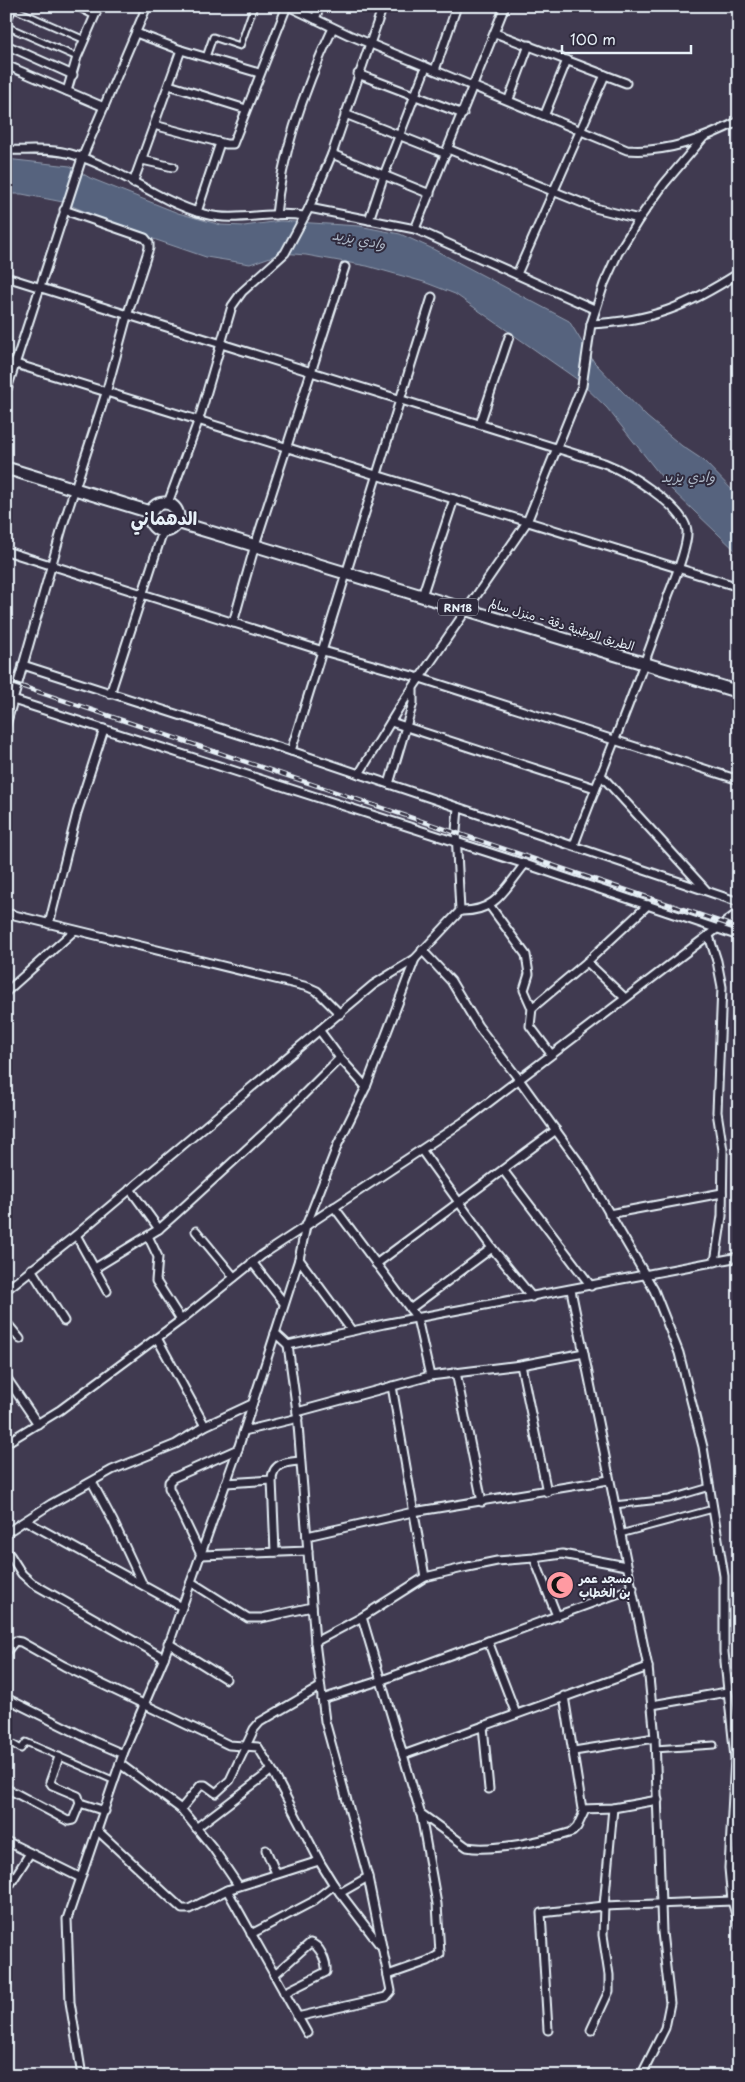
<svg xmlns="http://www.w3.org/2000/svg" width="745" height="2082" font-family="'Playpen Sans','Playpen Sans Arabic',sans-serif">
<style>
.water{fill:#56637e;stroke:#909caf}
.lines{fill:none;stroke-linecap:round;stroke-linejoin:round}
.pedestrian-casing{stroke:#e8f1f8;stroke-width:9}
.minor-casing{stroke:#e8f1f8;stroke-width:11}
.primary-casing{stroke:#e8f1f8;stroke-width:15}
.pedestrian{stroke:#2f2a3d;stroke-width:5}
.minor{stroke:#2f2a3d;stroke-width:7}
.primary{stroke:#2f2a3d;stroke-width:11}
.rail-casing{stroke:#e8f1f8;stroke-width:4.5}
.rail{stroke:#2f2a3d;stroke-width:2.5;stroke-dasharray:8;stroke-linecap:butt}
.labels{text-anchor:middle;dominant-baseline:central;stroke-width:4;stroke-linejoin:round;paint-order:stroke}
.shield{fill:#2f2a3d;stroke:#b0b5c0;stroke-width:1}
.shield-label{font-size:11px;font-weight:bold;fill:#e8f1f8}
.street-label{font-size:12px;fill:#e8f1f8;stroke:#2f2a3d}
.poi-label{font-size:12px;font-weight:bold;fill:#e8f1f8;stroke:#2f2a3d;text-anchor:start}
.water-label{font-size:14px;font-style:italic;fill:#aeb8c7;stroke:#2f2a3d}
.district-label{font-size:18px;font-weight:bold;fill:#e8f1f8;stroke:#2f2a3d}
</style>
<rect width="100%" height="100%" fill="#403a50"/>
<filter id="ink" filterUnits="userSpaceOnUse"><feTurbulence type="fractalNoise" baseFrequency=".02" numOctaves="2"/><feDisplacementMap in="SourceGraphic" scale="10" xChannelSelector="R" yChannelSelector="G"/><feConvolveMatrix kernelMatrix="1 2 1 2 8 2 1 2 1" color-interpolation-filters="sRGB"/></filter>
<g filter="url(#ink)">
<polygon class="water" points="6,159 70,166 90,178 178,213 221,225 244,226 280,221 359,226 400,234 431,248 569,321 594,362 647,417 682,446 703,460 739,497 739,554 672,490 607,408 578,380 455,294 424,282 367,266 306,255 282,253 250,264 206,257 130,231 63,202 22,194 6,194"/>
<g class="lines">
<g class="pedestrian-casing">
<g id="pedestrian">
<polyline points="75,6 95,16"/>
<polyline points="12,8 85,40"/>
<polyline points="6,26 77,57"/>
<polyline points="206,57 213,37 240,46 254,6"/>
<polyline points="614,1505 669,1499 710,1487"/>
<polyline points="620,1534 713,1509"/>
<polyline points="6,1740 21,1749 26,1742 115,1781"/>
<polyline points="655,1749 714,1745"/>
</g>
</g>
<g class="minor-casing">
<g id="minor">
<path d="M288,6L349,35L627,150C667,153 704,139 739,121"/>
<polyline points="315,19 320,6"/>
<polyline points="6,22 13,6"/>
<polyline points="136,33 181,50 259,73"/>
<polyline points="495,33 626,83"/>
<polyline points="6,45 73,75"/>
<polyline points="6,65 104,107"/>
<polyline points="435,70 457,6"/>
<polyline points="358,74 463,114"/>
<polyline points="169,85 246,109"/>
<polyline points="67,91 77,57 99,6"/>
<polyline points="509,99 529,45"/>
<polyline points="345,114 446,154"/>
<polyline points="545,114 567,60"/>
<polyline points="154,125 226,144 233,144 287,6"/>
<polyline points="448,149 595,208 639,219"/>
<path d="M6,150C27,151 51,148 71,154C118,167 157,201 204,214C237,223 271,210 303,216"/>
<polyline points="332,154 430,194"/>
<polyline points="142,160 173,167"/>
<polyline points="133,183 181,50"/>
<polyline points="309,208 415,229 505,6"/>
<polyline points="197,212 220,143"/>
<path d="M276,215C282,150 305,87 333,28"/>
<polyline points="369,220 384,175 426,67"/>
<polyline points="415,229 594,309"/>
<polyline points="517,274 605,75"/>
<path d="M6,277L604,463C625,471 684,506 687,531C688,545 674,581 668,596C640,681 605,762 574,845"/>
<path d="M591,324C653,321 687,306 739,273"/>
<polyline points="6,361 739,587"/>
<polyline points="6,392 82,158 147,6"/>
<polyline points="480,424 509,337"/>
<polyline points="168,503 199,419 232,306 242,292 285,253 309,208 332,154 383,6"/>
<polyline points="6,551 323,651 420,678 739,780"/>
<polyline points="422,596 454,499"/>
<polyline points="233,623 255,545 345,267"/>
<polyline points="23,665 291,751 739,902"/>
<polyline points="110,694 163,531"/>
<polyline points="13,700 525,864 739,936"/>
<polyline points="391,722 595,788"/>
<polyline points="6,725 63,525 106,393 127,316 149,248 149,243 145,238 64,210"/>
<polyline points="291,751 432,297"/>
<polyline points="359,774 399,708 527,522 582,386 591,324 604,284 618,253 639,219 664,184 703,138"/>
<polyline points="600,774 706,890"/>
<polyline points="389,784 413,703 413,690"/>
<polyline points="490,906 526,955 529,974 524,990 532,1008 530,1026 551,1054"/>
<path d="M460,911C496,912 504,890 525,864"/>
<polyline points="6,913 308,987 317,991 340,1014"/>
<polyline points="49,924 77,813 104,729"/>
<polyline points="709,936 717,961 722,987 717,1112 723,1150 722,1216 715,1262"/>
<polyline points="422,950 451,981 478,1026 518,1078 583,1168 654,1290 679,1353 703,1447 724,1576 724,1652 735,1758 729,1868 732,1901 739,1925"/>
<polyline points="587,962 624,997"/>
<polyline points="6,992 74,931"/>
<polyline points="532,1008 587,962 648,905"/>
<polyline points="320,1031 340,1058 366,1087"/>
<polyline points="422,1151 492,1248 532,1297"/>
<polyline points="503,1170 591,1286"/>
<polyline points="130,1189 159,1229"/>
<polyline points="334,1207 417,1318 430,1376"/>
<polyline points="609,1214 722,1193"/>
<polyline points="196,1231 234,1277"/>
<polyline points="76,1235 107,1291"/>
<polyline points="148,1236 158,1257 156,1281 181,1320"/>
<polyline points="299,1259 352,1331"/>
<polyline points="252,1262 284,1303"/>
<polyline points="376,1264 556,1130"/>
<polyline points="95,1268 159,1229 177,1213 275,1123 340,1058"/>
<polyline points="31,1269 64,1321"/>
<polyline points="6,1290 76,1235 373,985 415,959 460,911 456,831 458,808"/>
<polyline points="571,1290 648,1667 655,1738 662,1932 670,2003 665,2028 641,2076"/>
<polyline points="410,1309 492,1248"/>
<polyline points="6,1322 20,1339"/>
<polyline points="275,1333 288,1345 384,1324 739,1257"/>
<polyline points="157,1338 205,1426"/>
<polyline points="288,1345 297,1412 315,1642 325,1721 368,1877 391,1991 386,1997 297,2017"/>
<polyline points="521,1365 547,1492"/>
<polyline points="456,1372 482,1502"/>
<polyline points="6,1377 38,1424"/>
<polyline points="392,1386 425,1577"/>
<polyline points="297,1412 430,1376 521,1365 584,1353"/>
<polyline points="244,1431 298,1418"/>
<polyline points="6,1443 60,1410 181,1320 262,1255 463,1122 739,912"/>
<polyline points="238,1449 173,1478 169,1482 169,1488 201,1555 308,1551"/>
<polyline points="272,1480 275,1552"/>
<polyline points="92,1482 113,1521 143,1585"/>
<path d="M226,1483L272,1480C272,1463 286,1462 300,1461"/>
<polyline points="26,1521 182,1607"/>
<polyline points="6,1533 51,1504 112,1470 176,1444 205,1426 252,1404"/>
<polyline points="307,1536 413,1512 609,1480"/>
<polyline points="10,1555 22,1574 32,1583 164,1658"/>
<polyline points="534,1558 557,1616"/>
<polyline points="191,1582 248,1618 262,1618 312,1607"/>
<polyline points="362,1617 421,1815 437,1904 440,1954 428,1961 388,1975"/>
<polyline points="488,1641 516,1714"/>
<polyline points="315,1642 362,1617 425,1577 463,1568 497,1561 534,1558 562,1554 626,1566"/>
<polyline points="168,1643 226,1679"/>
<polyline points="6,1652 15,1641 21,1642 64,1666 229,1745 258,1747 272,1770 321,1864 334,1885 379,1944"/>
<polyline points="564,1696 582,1809 613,1808 658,1800"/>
<polyline points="6,1698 93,1741 123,1754"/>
<polyline points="322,1699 382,1680 633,1588"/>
<polyline points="652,1705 727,1692"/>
<polyline points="483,1726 489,1789"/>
<polyline points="574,1751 655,1738"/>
<polyline points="403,1755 648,1667"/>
<polyline points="59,1757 50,1782 52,1785 78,1796 80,1803"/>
<polyline points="120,1764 181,1809 213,1848 238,1885"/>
<polyline points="6,1788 68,1821 73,1820 80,1803 105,1811"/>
<polyline points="181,1809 201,1785 205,1785 216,1793 230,1780 254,1729 260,1722 320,1687"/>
<path d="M420,1813L467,1847C491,1852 547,1840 572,1832L577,1827L585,1810"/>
<polyline points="196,1828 272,1770"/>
<polyline points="98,1831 182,1909 189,1909 227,1890 307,2033"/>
<polyline points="6,1841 81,1878"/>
<polyline points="266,1850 276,1873"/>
<polyline points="227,1890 319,1861"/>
<polyline points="6,1891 30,1853"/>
<polyline points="340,1893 368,1877"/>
<polyline points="251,1934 312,1902 334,1885"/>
<path d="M274,1975L310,1943C320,1945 327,1962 326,1972L284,1993"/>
<polyline points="548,2030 541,1913 604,1906 732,1901"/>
<polyline points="591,2030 609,1991 609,1975 603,1935 604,1906 613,1808"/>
<polyline points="82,2076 70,2002 67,1919 123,1754 164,1658 238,1449 299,1259 306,1226 338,1144 366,1087 415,959"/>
</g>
</g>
<g class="primary-casing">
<g id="primary">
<polyline points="6,468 150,512"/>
<circle cx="164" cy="517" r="14"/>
<polyline points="177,522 739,692"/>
</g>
</g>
<use href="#pedestrian" class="pedestrian"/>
<use href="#minor" class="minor"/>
<use href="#primary" class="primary"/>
<g class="rail-casing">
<polyline id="rail" points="6,681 739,928"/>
</g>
<use href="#rail" class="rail"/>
</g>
</g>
<defs>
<g id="mosque-disc" transform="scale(1.4375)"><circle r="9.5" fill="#ff9aa2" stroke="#2f2a3d"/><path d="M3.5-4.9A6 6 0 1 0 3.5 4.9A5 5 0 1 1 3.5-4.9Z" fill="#111"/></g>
</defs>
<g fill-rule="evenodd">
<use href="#mosque-disc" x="560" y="1585"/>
</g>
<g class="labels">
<rect class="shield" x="438" y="598.5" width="40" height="17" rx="4"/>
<g class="shield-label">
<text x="458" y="607">RN18</text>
</g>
<g class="street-label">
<text transform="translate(562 624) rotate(17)">الطريق الوطنية دقة - منزل سالم</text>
</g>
<g class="poi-label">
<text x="579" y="1578">مسجد عمر<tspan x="579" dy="14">بن الخطاب</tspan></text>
</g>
<g class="water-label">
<text transform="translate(359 239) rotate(11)">وادي يزيد</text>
<text x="688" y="476">وادي يزيد</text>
</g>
<g class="district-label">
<text x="164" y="517">الدهماني</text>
</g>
</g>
<rect width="745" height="2082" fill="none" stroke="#2f2a3d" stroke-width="25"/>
<rect x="12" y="12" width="720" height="2057" fill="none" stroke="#e8f1f8" stroke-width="2" filter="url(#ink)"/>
<path d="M562 45v8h129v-8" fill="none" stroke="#e8f1f8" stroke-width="2.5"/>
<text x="570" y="45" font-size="15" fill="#e8f1f8" stroke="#2f2a3d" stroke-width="4" paint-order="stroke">100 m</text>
</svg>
